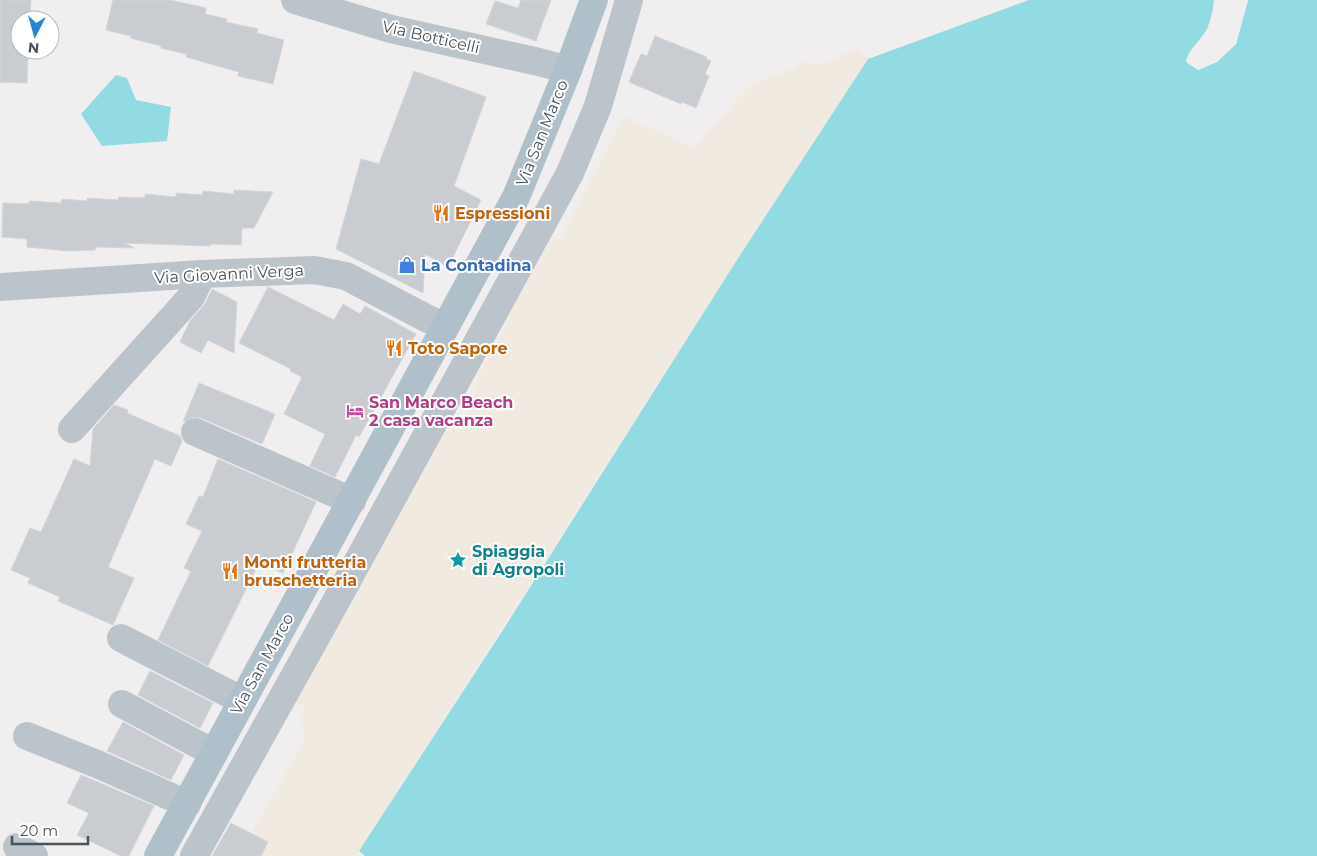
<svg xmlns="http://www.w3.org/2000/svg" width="1317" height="856" font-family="Montserrat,sans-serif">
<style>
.sand{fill:#f1eae0}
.water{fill:#92dbe3}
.pier{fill:#f1eeef}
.building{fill:#c9ccd0;stroke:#d3d5d9}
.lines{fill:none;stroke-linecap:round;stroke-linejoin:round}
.minor{stroke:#bbc4ca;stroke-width:28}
.major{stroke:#b0c0ca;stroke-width:28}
.labels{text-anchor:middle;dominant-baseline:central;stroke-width:4;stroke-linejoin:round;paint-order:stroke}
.street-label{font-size:16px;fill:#48535a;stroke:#fff}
.food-label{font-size:16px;font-weight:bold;fill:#c56008;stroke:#fff;text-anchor:start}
.shop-label{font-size:16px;font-weight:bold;fill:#366cbe;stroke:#fff;text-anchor:start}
.hotel-label{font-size:16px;font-weight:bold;fill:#b23c85;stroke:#fff;text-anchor:start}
.culture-label{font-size:16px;font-weight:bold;fill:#0d838f;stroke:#fff;text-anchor:start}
</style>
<rect width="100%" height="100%" fill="#f1eeef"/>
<polygon class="sand" points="859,48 868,59 735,263 356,856 261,856 268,842 251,833 303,744 305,729 300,718 305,708 294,702 452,415 462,419 478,390 473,387 508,321 505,319 551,235 560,239 624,116 694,148 749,86 793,68 801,61 818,65"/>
<g class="water">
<path d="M1029,0H1214C1213,10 1211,22 1206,31C1199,42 1190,49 1186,61L1198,70L1217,62L1236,44L1248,0H1317V856H365L359,851L503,630L735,263L868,59Z"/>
<polygon points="116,75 127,78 136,100 171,107 167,141 102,146 81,114"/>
</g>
<polygon class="pier" points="1214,0 1217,0 1216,11 1209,31 1191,54 1189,61 1199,67 1215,59 1233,42 1245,0 1248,0 1236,44 1216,62 1198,70 1186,62 1189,53 1207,30 1213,11"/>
<g class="building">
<polygon points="0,0 31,0 30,20 20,20 20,50 28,50 27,83 0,82"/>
<polygon points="113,0 170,0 206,8 205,14 227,19 226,22 258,29 257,33 284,40 273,84 238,76 239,72 186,57 186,54 161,48 161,46 130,38 131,36 106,30"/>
<polygon points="521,0 551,0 536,41 486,24 495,1 518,8"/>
<polygon points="655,36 707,57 706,59 711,61 705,74 709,76 696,108 682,102 681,104 629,82 641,54 647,56"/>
<polygon points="414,71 486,97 454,186 481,200 448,267 425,254 423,293 336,249 361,159 379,164"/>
<polygon points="234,190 273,192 254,228 242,228 241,245 211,244 210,246 125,243 134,248 96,247 95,250 69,251 27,247 27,239 2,237 3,203 29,204 29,201 61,203 62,199 87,201 87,198 118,200 119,197 145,198 145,194 176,197 176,193 202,195 203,191 234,194"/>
<polygon points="268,287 334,320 343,304 360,314 365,306 416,334 359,437 356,435 335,477 310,466 325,434 284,414 302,377 290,371 291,369 239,343"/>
<polygon points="212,289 237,302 234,353 208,340 201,353 180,342 190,321 205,304"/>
<polygon points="199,383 275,414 262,444 201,418 193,417 183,422"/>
<polygon points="114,405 128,410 127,413 180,436 182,441 171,466 155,459 108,567 134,578 113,625 58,601 60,597 28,583 30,578 11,570 30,528 41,532 74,459 90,466 93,429"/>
<polygon points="218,459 316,502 283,573 259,563 208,666 158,640 191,571 184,568 202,531 186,524 199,496 203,497"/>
<polygon points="150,671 213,703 200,728 138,695"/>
<polygon points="123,722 184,755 171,780 107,751"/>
<polygon points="81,775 154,806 129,856 121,856 77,835 89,813 67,803"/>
<polygon points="231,823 268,842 261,856 212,856"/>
</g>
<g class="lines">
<g class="minor">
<polyline points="295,0 391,29 539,62 568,70"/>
<polyline points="0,287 202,274 314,270 346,276 426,318 445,327"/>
<polyline points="72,429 191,297 202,274"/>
<polyline points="195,432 352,501"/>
<polyline points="121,638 241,700"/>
<polyline points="122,704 214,753"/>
<polyline points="27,736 97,764 187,804"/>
<polyline points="17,847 34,856"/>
<polyline points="194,856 329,614 570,173 598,106 629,0"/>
</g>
<polyline class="major" points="158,856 516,197 568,70 594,0"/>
</g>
<defs>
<g id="restaurant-bare" transform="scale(1.35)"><path d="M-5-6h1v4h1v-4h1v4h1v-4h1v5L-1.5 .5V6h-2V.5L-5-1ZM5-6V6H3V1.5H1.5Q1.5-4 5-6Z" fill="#e8710a" stroke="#fff" stroke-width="2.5" paint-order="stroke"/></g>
<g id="shop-bare" transform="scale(1.35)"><path d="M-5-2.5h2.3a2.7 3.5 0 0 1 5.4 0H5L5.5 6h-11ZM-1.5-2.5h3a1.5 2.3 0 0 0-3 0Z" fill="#3f7fe0" stroke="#fff" stroke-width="2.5" paint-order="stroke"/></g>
<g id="hotel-bare" transform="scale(1.35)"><path d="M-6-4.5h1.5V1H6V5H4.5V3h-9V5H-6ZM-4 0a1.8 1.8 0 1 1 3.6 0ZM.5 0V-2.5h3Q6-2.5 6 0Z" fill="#d1479c" stroke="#fff" stroke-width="2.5" paint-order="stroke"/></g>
<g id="sight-bare" transform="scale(1.35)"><path d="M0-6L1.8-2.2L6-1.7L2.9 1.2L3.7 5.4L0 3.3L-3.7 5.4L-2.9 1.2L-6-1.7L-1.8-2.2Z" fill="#0f9aa8" stroke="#fff" stroke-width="2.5" paint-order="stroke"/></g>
</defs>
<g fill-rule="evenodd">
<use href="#restaurant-bare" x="441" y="213"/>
<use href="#shop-bare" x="407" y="265"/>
<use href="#restaurant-bare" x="394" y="348"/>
<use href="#hotel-bare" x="355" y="411"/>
<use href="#sight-bare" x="458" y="560"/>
<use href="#restaurant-bare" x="230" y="571"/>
</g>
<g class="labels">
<g class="street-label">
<text transform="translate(431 37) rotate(13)">Via Botticelli</text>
<text transform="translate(542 133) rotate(-68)">Via San Marco</text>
<text transform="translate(229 274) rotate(-3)">Via Giovanni Verga</text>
<text transform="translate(262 664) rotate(-61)">Via San Marco</text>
</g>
<g class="food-label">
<text x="455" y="213">Espressioni</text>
<text x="408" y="348">Toto Sapore</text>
<text x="244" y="562">Monti frutteria<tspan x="244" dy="18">bruschetteria</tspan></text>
</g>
<g class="shop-label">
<text x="421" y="265">La Contadina</text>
</g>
<g class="hotel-label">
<text x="369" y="402">San Marco Beach<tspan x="369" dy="18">2 casa vacanza</tspan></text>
</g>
<g class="culture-label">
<text x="472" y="551">Spiaggia<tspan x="472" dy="18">di Agropoli</tspan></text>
</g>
</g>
<g transform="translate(35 35) rotate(186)"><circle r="24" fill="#ffffff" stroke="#b6babd"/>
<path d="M0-4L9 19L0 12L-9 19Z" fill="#2a84cf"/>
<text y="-8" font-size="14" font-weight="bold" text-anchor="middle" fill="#48535a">N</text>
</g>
<path d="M12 836v8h76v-8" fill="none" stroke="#48535a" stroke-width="2.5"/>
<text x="20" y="836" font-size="15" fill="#48535a" stroke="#ffffff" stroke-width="4" paint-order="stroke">20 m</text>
</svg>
